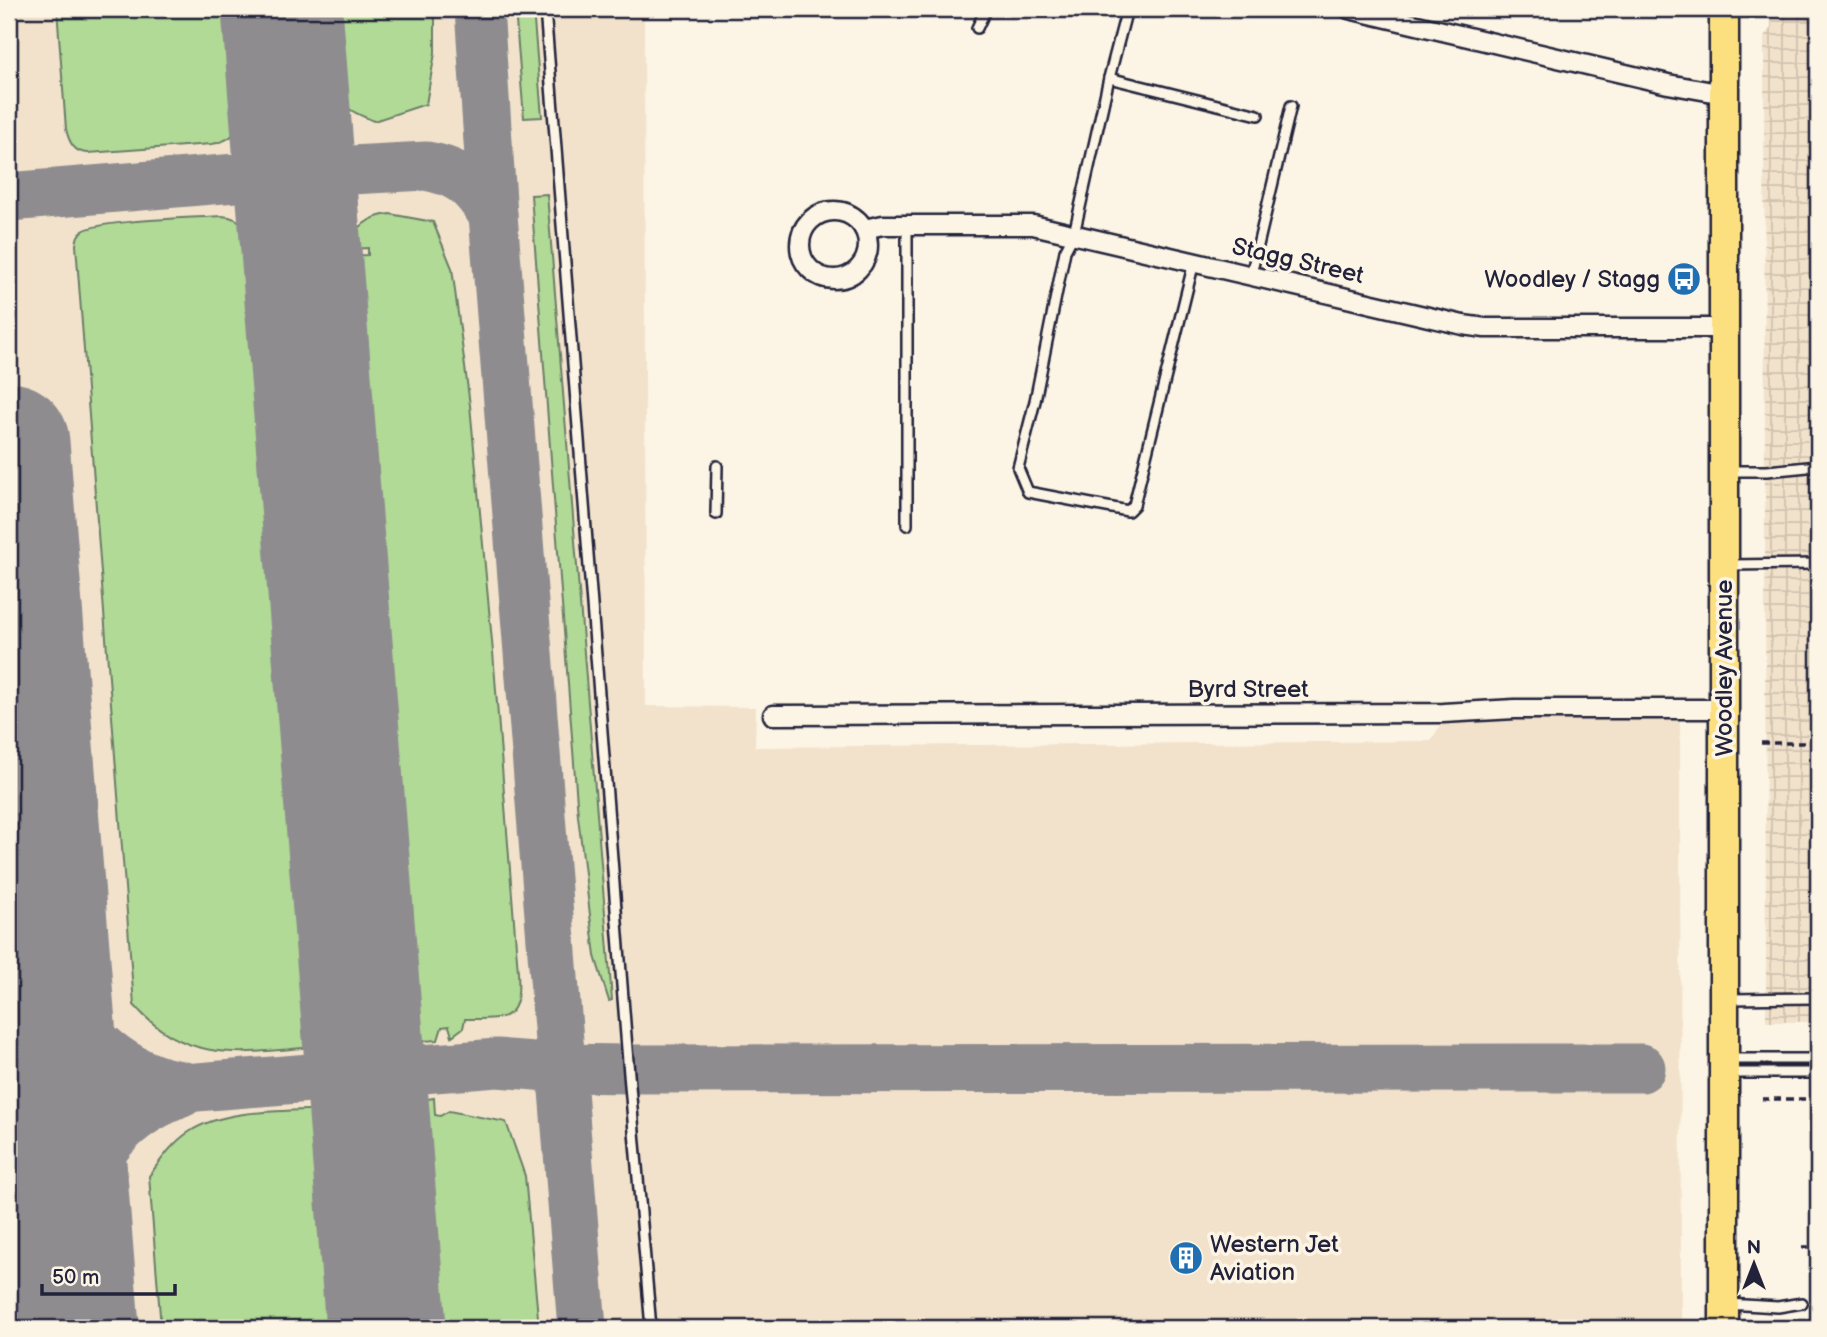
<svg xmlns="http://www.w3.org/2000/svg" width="1827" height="1337" font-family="'Balsamiq Sans',sans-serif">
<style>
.built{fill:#f2e2cb}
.industrial{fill:url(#industrial-grid)}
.green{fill:#b1da96;stroke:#6a7e68;stroke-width:2}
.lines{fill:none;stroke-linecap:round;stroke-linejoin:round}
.taxiway{stroke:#8f8c90;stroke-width:49}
.runway{stroke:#8f8c90;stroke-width:121}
.service-casing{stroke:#22223b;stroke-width:14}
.minor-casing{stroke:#22223b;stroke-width:23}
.primary-casing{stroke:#22223b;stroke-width:33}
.path{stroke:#22223b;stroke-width:3.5;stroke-dasharray:7 5;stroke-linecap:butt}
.service{stroke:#fcf5e5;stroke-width:9}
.minor{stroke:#fcf5e5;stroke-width:18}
.primary{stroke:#fce080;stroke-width:28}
.labels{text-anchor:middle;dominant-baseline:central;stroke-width:7;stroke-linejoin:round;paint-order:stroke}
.street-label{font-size:24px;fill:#22223b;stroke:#fcf5e5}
.poi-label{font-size:24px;fill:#22223b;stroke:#fcf5e5;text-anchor:end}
</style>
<defs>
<pattern id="industrial-grid" width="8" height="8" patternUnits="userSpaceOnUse" patternTransform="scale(1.75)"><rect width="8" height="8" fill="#f2e2cb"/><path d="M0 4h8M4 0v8" fill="none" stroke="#cfc2af"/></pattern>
</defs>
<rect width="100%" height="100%" fill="#fcf5e5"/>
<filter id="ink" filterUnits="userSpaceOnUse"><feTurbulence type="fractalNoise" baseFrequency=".0143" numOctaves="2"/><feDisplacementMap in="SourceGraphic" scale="14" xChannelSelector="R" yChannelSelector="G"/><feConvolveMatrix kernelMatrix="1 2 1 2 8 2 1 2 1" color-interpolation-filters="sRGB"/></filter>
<g filter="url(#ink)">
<polygon class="built" points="9,9 644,9 646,706 756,707 755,747 1431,741 1444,719 1680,720 1681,1328 9,1328"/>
<polygon class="industrial" points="1771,9 1818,9 1818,1022 1766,1022 1764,37 1771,27"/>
<g class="green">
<path d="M57,9H240L247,102L246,112L244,113C240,132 230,141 212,144L88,153C74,153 69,142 66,129Z"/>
<path d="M321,9H435V53L426,104L374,121C355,113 341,109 334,87H327Z"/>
<polygon points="515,9 533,9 542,117 524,118"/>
<polygon points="547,194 612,1000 609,1001 595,956 578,816 531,195"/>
<path d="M390,214L433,222L452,268L470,405L493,652L518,972C521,1021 508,1019 465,1019L463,1028L452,1036L449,1026L442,1027L438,1040L422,1041L412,1020L403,1019L341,256L368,255V248L347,249C354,228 368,216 390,214Z"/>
<path d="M222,216C245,217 251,234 259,254L321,1042L314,1047C242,1053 186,1065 134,1005L76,245C77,239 77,234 83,231C100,220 196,218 222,216Z"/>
<polygon points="434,1098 435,1115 440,1116 449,1111 506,1122 525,1176 539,1328 425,1328 409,1125 421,1122 421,1100"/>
<path d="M328,1109L345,1328H161L149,1176C161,1160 172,1143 189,1132C225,1108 286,1112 328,1109Z"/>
</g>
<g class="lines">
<g class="taxiway">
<polyline points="479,9 493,215 582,1328"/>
<path d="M291,122C298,151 302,165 334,171"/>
<path d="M250,177C284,179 291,192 298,223"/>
<path d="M9,197L295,173L426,166C461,172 474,186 493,215"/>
<path d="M46,912C49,936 51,963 59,987C78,1037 127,1077 181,1085"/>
<path d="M9,1059C35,1025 45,990 45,948"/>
<path d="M314,1077C362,1062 356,1035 357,992"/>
<polyline points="9,1102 497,1063 560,1068 628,1069 1641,1068"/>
<path d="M9,1140C33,1161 50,1183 61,1214"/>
<path d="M370,1151C375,1110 372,1086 415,1069"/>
<path d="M73,1255C81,1176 101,1123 181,1093"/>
<polyline points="43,1328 58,1222 62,1116"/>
</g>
<g class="runway">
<polyline points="282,9 386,1328"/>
<polyline points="9,443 79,1328"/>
</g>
<g class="service-casing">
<g id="service">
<polyline points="545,9 629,1074 651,1328"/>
<polyline points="977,28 986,9"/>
<polyline points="1109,78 1127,9"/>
<polyline points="907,224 907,525"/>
<polyline points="1194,262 1134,505 1128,511 1028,492 1018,468 1035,401 1065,251 1074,234 1109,78 1258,115"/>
<polyline points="1251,275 1291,106"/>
<polyline points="1729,471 1767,471 1818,466"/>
<polyline points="716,514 717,466"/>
<polyline points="1729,565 1818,564"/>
<polyline points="1729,999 1818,998"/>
<polyline points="1729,1059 1818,1059"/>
<polyline points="1729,1073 1818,1073"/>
<polyline points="1727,1304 1778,1307 1802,1303"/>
</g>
</g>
<g class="minor-casing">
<g id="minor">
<polyline points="1349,9 1668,84 1724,94"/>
<circle cx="834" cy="245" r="34"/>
<polyline points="864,229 883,225 1033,225 1463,325 1485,328 1724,328"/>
<polyline points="773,715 1443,713 1515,709 1724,709"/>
</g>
</g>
<g class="primary-casing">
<polyline id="primary" points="1724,9 1724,1328"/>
</g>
<g class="path">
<polyline points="1761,743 1813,743"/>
<polyline points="1762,1099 1818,1099"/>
<polyline points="1802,1247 1818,1247"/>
</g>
<use href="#service" class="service"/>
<use href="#minor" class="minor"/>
<use href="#primary" class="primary"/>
</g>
</g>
<defs>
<g id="bus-disc" transform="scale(1.75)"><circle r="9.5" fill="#1f6fb2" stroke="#fcf5e5"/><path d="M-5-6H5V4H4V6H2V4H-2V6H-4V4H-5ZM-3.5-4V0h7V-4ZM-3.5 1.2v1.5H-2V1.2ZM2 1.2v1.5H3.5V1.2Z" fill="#fff"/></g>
<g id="building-disc" transform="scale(1.75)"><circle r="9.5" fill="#1f6fb2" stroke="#fcf5e5"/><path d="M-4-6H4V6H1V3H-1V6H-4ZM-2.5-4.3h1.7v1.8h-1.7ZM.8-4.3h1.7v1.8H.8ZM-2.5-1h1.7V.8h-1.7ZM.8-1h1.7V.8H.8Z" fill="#fff"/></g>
</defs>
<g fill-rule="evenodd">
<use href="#bus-disc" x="1684" y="279"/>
<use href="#building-disc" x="1186" y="1258"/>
</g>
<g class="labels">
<g class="street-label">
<text transform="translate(1298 261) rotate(13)">Stagg Street</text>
<text transform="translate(1724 668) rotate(-90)">Woodley Avenue</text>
<text x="1248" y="689">Byrd Street</text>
</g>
<g class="poi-label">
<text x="1660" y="279">Woodley / Stagg</text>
<text x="1210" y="1244" text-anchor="start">Western Jet<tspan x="1210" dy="28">Aviation</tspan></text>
</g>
</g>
<rect width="1827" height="1337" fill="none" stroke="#fcf5e5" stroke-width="35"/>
<rect x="18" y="18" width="1792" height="1302" fill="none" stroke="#22223b" stroke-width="2.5" filter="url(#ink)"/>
<g transform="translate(1754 1264)" stroke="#fcf5e5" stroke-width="5" paint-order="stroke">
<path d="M0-5L12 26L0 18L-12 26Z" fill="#22223b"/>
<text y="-10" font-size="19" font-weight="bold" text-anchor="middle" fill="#22223b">N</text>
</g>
<path d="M42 1284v10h133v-10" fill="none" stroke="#22223b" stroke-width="3.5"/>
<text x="52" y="1284" font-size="21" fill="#22223b" stroke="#fcf5e5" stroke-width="5" paint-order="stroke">50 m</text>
</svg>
